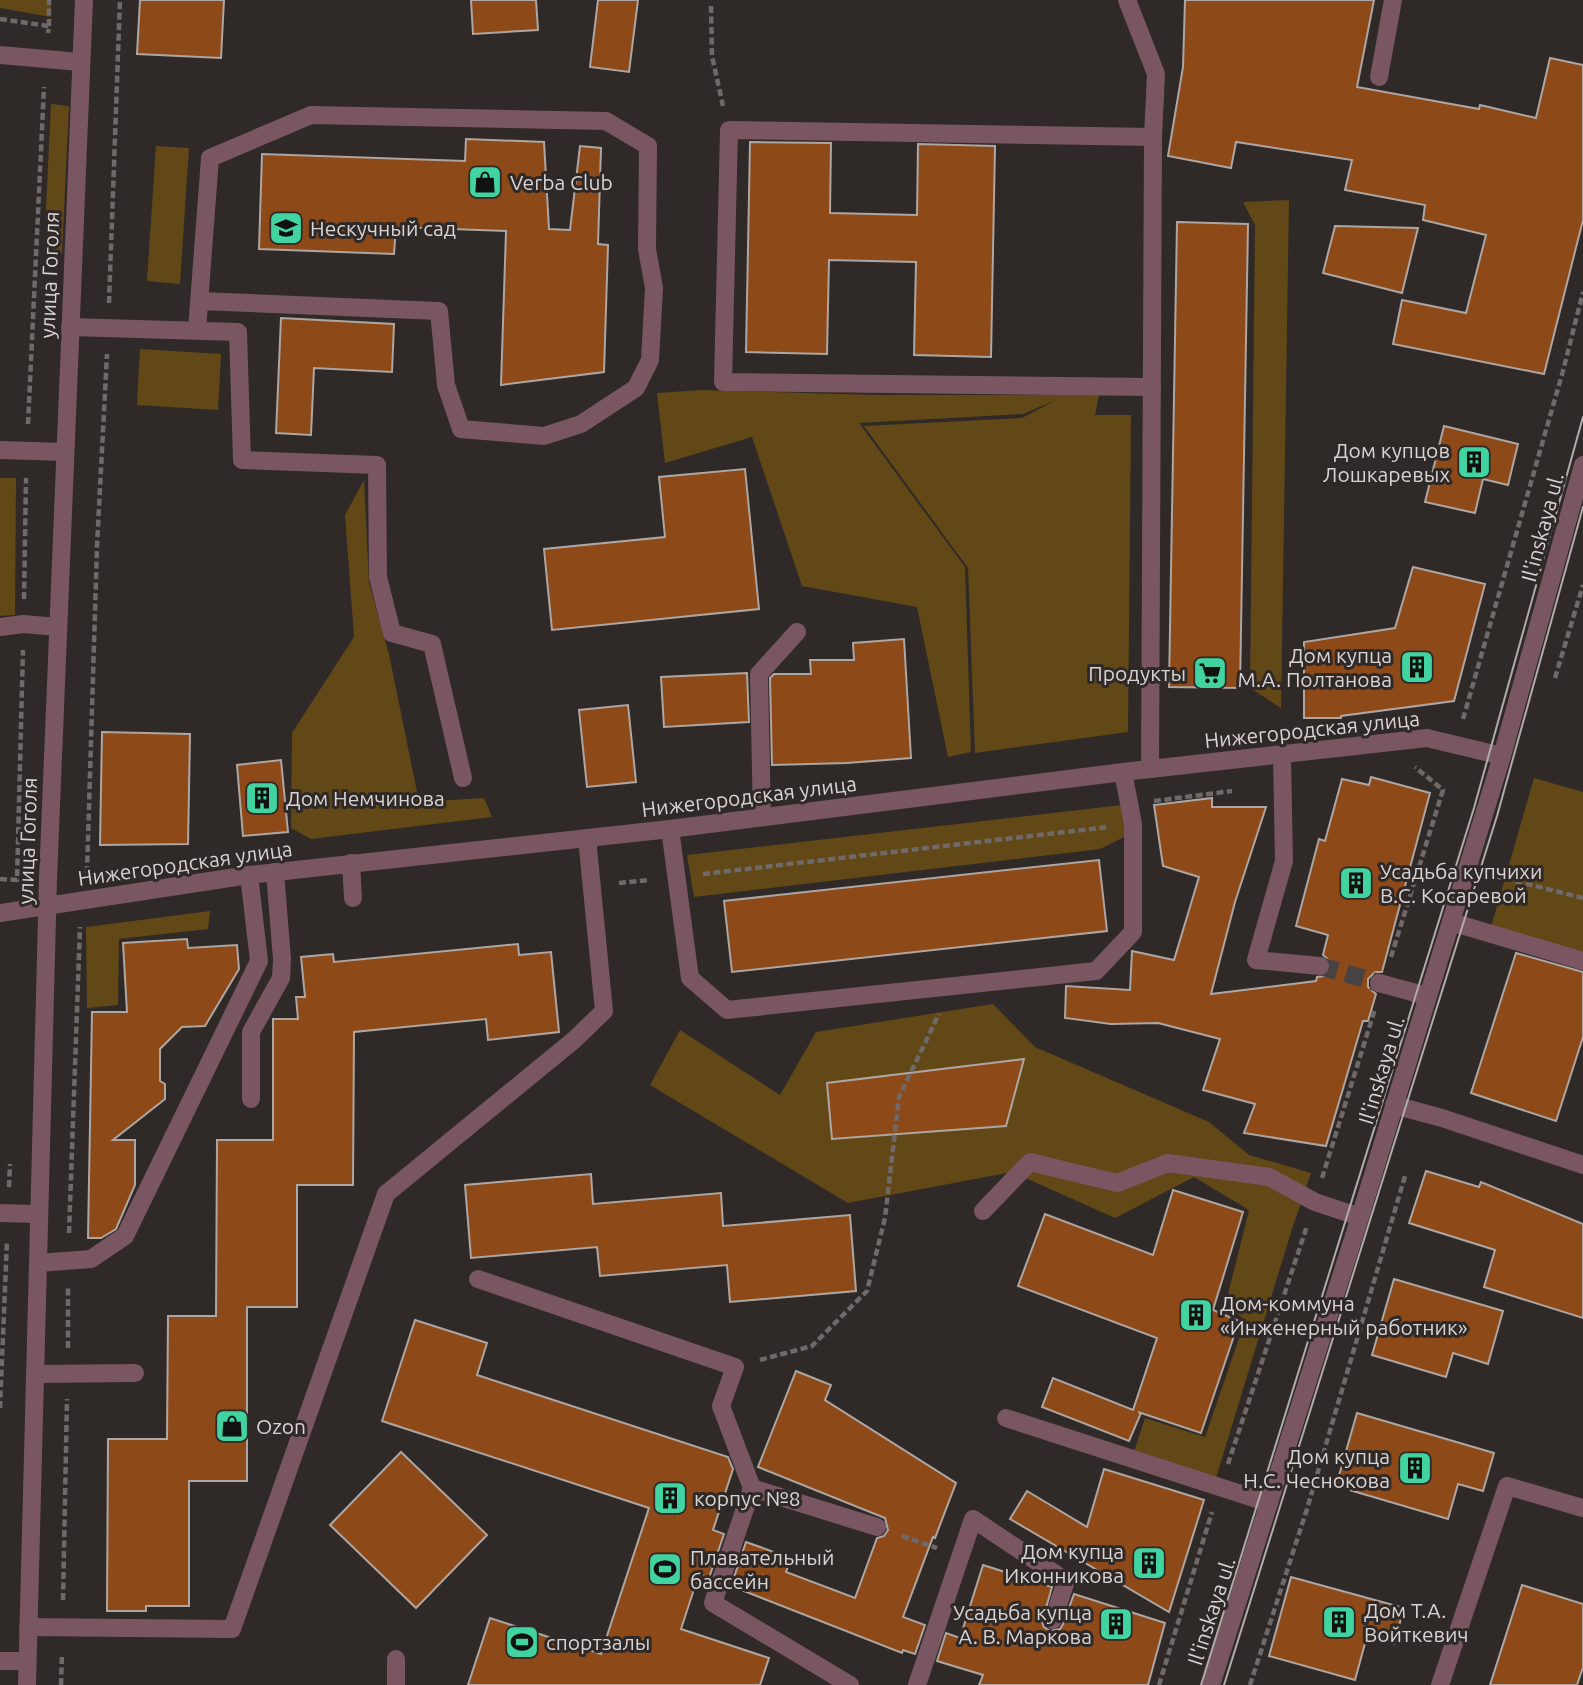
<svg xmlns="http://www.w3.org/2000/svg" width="1583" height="1685" font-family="Ubuntu,sans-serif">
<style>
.green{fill:#624816}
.building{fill:#8d4917;stroke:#ada6a2;stroke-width:2}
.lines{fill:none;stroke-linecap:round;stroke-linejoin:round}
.minor-tunnel{stroke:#484342;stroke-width:18;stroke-dasharray:18 9;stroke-linecap:butt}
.path{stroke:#6f6a69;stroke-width:4.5;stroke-dasharray:7 3.5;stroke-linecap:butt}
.minor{stroke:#795662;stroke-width:18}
.tram{stroke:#b0acab;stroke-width:2}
.labels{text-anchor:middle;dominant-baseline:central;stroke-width:6;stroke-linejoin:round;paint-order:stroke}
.poi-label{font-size:21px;fill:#d8d4d3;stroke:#2f2928;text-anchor:start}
.street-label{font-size:21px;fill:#d8d4d3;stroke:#2f2928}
</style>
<rect width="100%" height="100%" fill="#2f2928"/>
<g class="green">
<polygon points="0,0 51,0 51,17 0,8"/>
<polygon points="51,104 69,106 62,253 50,261 46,208"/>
<polygon points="156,146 189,148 180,284 147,281"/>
<polygon points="1289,200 1281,708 1250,688 1255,225 1243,202"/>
<polygon points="140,349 221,354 218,410 137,405"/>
<polygon points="1100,389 1095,415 1131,415 1128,732 975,753 968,568 864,426 1022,418 1056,400 1023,414 859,423 965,567 971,752 948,757 917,607 802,586 752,437 665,463 657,393 702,390 876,395 1067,395 1075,391"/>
<polygon points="0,478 16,478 15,615 0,616"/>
<polygon points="364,480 369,583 389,654 419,802 484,798 492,817 311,839 291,828 292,733 354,637 345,515"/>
<polygon points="1534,778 1583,792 1583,954 1491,927"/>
<polygon points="1122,805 1128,835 1100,849 694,897 687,855"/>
<polygon points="210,911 208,929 119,939 118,1005 87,1008 86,927"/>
<polygon points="993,1004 1035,1047 1209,1122 1249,1155 1311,1173 1292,1229 1216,1478 1134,1452 1145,1418 1205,1437 1245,1321 1226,1302 1249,1210 1194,1177 1115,1218 1012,1172 848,1203 650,1085 680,1030 780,1095 816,1032"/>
</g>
<g class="building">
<polygon points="140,0 224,0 221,58 137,54"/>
<polygon points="471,0 536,0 538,30 473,34"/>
<polygon points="598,0 638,0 629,72 590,67"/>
<polygon points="1185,0 1374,0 1357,87 1479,109 1480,105 1536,118 1550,58 1583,65 1583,220 1544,374 1393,344 1402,300 1466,313 1486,235 1423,220 1425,205 1345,190 1352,160 1236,142 1231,168 1168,156 1183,67"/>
<polygon points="466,139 544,142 549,229 570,230 580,146 601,148 598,244 608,245 604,372 501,385 506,231 396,227 394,254 259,249 262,154 465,161"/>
<polygon points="750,142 831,143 830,213 917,215 918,144 995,146 991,357 914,355 916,262 829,260 827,354 746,352"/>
<polygon points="1177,222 1248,224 1240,688 1169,687"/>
<polygon points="1335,226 1418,228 1402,293 1323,273"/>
<polygon points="281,318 394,324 392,372 314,368 311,435 276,433"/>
<polygon points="1444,426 1518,444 1508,485 1483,479 1475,513 1425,502"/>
<polygon points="745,469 759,609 552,630 544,549 665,537 659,477"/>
<polygon points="1413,567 1485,584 1454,701 1341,716 1341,718 1304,718 1304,642 1395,628"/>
<polygon points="904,639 911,758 847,763 772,765 770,678 774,674 811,674 810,660 854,660 853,643"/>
<polygon points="747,673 749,722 664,727 661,677"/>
<polygon points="628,705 636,782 587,787 579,710"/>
<polygon points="102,732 190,734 188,844 100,845"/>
<polygon points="281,760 288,832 243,836 237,765"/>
<polygon points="1371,777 1430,793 1382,972 1375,972 1368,979 1368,987 1376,994 1368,1021 1363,1021 1326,1146 1244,1133 1255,1104 1203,1090 1220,1039 1158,1023 1111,1024 1065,1018 1066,986 1130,990 1132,951 1174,960 1199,877 1163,866 1154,805 1212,798 1212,807 1266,807 1235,902 1211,994 1316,981 1317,977 1325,976 1331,966 1330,961 1323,955 1328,935 1296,926 1319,839 1325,841 1342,779 1369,785"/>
<polygon points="1099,860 1107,931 732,972 724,901"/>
<polygon points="187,939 188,948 237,945 239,969 205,1026 182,1027 160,1049 160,1081 165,1084 165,1099 113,1140 135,1140 135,1185 116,1229 101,1238 88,1238 92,1012 127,1012 123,943"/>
<polygon points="518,944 519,955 551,952 559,1032 488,1040 486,1019 354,1032 353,1185 297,1185 297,1307 247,1307 247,1481 189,1481 189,1606 146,1606 146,1611 107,1611 108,1439 167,1439 168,1316 216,1316 217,1140 273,1140 273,1019 298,1019 296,997 305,997 301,957 333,954 334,962"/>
<polygon points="1516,953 1583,972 1583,1037 1556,1121 1471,1093"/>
<polygon points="1024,1059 1006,1126 832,1139 827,1083"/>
<polygon points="1426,1171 1479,1187 1481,1182 1583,1224 1583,1318 1484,1287 1495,1250 1409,1223"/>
<polygon points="591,1174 593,1204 721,1193 723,1226 850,1215 856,1291 730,1302 727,1265 600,1276 597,1247 471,1258 465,1185"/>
<polygon points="1173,1190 1243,1212 1213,1310 1239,1321 1201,1433 1138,1412 1141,1413 1129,1441 1042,1407 1053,1378 1133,1410 1157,1338 1018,1286 1045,1214 1153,1255"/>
<polygon points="1394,1279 1503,1311 1488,1364 1453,1353 1446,1377 1372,1355"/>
<polygon points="415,1320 487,1343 477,1375 728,1457 733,1469 713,1530 724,1534 709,1578 699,1574 681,1629 769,1658 760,1685 468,1685 490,1618 601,1654 649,1508 382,1421"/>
<polygon points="796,1371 831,1385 825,1400 956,1483 935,1538 933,1537 903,1617 925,1625 915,1654 903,1650 902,1653 731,1586 746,1542 791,1558 786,1572 855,1598 877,1538 884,1536 888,1530 885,1518 758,1467"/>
<polygon points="1357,1413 1494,1453 1483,1491 1458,1484 1448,1519 1336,1486"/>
<polygon points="401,1452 487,1535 416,1608 330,1525"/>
<polygon points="1104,1469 1204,1500 1169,1612 1010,1519 1027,1491 1087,1527"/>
<polygon points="983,1565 1052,1587 1042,1622 1044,1627 1050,1631 1060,1629 1063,1624 1074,1594 1165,1623 1148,1685 979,1685 983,1675 937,1661 946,1633 960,1638"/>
<polygon points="1291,1577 1404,1608 1394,1644 1367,1636 1355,1680 1269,1656"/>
<polygon points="1522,1585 1583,1604 1583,1667 1577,1685 1490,1685"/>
</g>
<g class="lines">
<polyline class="minor-tunnel" points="1320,966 1379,983"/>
<g class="path">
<polyline points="711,6 712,56 723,106"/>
<polyline points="0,19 49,26 48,33"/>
<polyline points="49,26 49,0"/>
<polyline points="109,303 120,0"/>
<polyline points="28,424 44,87"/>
<polyline points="24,599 26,478"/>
<polyline points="1555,678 1583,585"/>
<polyline points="1463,719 1563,371 1583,292"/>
<polyline points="1154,801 1232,791"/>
<polyline points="87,873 97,546 107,354"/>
<polyline points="703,874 1108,827"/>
<polyline points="1495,876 1583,898"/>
<polyline points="0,879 17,880 23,650"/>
<polyline points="619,883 649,880"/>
<polyline points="1391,957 1443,790 1415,767"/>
<polyline points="1322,1178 1375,1009"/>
<polyline points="9,1187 10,1164"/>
<polyline points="69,1233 80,927"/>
<polyline points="68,1348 68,1287"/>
<polyline points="760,1360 812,1346 867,1291 885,1218 899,1097 939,1014"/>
<polyline points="0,1408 7,1241"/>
<polyline points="1228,1464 1307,1226"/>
<polyline points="902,1536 937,1548"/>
<polyline points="63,1600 67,1399"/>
<polyline points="61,1685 62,1655"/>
<polyline points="1159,1685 1212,1512"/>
<polyline points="1250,1685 1307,1509 1405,1176"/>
</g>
<g class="minor">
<polyline points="1127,0 1156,74 1153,137 1150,769"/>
<polyline points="0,55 80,62"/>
<polyline points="1379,77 1393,0"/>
<polyline points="70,327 238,332 242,460 377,465 378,577 392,633 432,644 463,778"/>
<polyline points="197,330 210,158 311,115 606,121 648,146 647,249 654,288 650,360 636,388 581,424 544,436 461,429 446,385 439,311 200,301"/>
<polyline points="1152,387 723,382 729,130 1153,137"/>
<polyline points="0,450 65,452"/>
<polyline points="0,627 23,624 58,627"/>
<polyline points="1282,755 1284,861 1256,960 1320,966"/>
<polyline points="762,817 759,674 797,632"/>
<polyline points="670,829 690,978 727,1010 1096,971 1133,932 1133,824 1123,772"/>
<polyline points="351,863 353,898"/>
<polyline points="0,913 249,875 670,829 1123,772 1427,738 1502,756"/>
<polyline points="1451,922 1583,961"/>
<polyline points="1379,983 1427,996"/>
<polyline points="251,1099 251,1032 281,978 282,959 275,872"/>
<polyline points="1394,1105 1442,1118 1583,1165"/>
<polyline points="983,1211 1030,1162 1117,1183 1168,1163 1269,1177 1315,1202 1360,1217"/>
<polyline points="0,1213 39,1214"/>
<polyline points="38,1263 91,1259 125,1236 259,961 249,875"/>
<polyline points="478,1279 735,1367 721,1406 752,1488"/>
<polyline points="35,1374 135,1373"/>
<polyline points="1006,1418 1269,1503"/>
<polyline points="28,1627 232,1629 386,1194 574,1040 604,1011 587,838"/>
<polyline points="396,1659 396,1685"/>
<polyline points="0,1661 27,1661"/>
<polyline points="27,1685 48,879 84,0"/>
<polyline points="850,1685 713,1603 752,1488 877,1527"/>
<polyline points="917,1685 973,1519 1066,1581 1053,1620"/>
<polyline points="1211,1685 1360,1217 1502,756 1583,465"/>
<polyline points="1440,1685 1507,1486 1583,1508"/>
</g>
<g class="tram">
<polyline points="1201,1685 1474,808 1583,417"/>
<polyline points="1224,1685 1497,816 1583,507"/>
</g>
</g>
<defs>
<g id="shop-square" transform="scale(1.75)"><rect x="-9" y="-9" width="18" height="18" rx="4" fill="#42d4a0" stroke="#2f2928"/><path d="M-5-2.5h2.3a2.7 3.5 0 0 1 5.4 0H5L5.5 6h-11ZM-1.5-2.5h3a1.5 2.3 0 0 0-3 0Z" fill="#111"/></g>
<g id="school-square" transform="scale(1.75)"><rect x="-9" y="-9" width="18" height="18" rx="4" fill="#42d4a0" stroke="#2f2928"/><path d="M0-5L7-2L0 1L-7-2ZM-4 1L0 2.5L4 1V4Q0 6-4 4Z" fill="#111"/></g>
<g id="building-square" transform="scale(1.75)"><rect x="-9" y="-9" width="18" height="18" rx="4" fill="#42d4a0" stroke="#2f2928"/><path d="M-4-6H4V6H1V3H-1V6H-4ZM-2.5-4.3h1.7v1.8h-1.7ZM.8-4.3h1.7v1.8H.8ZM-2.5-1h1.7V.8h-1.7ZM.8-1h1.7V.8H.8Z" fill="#111"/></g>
<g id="supermarket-square" transform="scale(1.75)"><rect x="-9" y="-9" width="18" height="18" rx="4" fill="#42d4a0" stroke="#2f2928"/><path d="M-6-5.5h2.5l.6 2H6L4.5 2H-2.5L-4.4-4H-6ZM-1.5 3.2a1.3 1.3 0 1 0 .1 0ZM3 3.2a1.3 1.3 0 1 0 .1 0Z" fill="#111"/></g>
<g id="stadium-square" transform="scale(1.75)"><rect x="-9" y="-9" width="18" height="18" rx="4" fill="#42d4a0" stroke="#2f2928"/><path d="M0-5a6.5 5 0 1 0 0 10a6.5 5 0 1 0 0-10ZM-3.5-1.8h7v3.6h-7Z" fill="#111"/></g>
</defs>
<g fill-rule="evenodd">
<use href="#shop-square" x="485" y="182"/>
<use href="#school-square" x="286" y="228"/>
<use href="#building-square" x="1474" y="462"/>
<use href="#building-square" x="1417" y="667"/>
<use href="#supermarket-square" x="1210" y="673"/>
<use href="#building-square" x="262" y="798"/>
<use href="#building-square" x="1356" y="883"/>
<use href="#building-square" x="1196" y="1315"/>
<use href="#shop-square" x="232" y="1426"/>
<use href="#building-square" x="1415" y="1468"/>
<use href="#building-square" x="670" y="1498"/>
<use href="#building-square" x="1149" y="1563"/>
<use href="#stadium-square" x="665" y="1569"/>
<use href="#building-square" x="1339" y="1622"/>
<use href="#building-square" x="1116" y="1624"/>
<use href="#stadium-square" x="522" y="1642"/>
</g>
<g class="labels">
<g class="poi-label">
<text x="510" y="182">Verba Club</text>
<text x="310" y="228">Нескучный сад</text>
<text x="1450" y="450" text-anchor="end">Дом купцов<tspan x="1450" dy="24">Лошкаревых</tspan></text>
<text x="1392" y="655" text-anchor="end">Дом купца<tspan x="1392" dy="24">М.А. Полтанова</tspan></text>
<text x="1186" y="673" text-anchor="end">Продукты</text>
<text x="286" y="798">Дом Немчинова</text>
<text x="1380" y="871">Усадьба купчихи<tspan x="1380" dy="24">В.С. Косаревой</tspan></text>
<text x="1220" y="1303">Дом-коммуна<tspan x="1220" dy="24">«Инженерный работник»</tspan></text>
<text x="256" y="1426">Ozon</text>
<text x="1390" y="1456" text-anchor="end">Дом купца<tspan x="1390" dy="24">Н.С. Чеснокова</tspan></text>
<text x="694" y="1498">корпус №8</text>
<text x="1124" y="1551" text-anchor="end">Дом купца<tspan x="1124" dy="24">Иконникова</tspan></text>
<text x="690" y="1557">Плавательный<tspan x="690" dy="24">бассейн</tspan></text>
<text x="1364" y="1610">Дом Т.А.<tspan x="1364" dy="24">Войткевич</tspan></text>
<text x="1092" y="1612" text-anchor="end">Усадьба купца<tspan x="1092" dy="24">А. В. Маркова</tspan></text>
<text x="546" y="1642">спортзалы</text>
</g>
<g class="street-label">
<text transform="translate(49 275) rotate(-88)">улица Гоголя</text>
<text transform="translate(1542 527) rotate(-75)">Il'inskaya ul.</text>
<text transform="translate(1312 729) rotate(-6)">Нижегородская улица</text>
<text transform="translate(749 796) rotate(-7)">Нижегородская улица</text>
<text transform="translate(27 841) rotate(-88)">улица Гоголя</text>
<text transform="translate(185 863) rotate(-8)">Нижегородская улица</text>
<text transform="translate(1381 1070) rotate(-73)">Il'inskaya ul.</text>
<text transform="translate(1211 1611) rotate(-72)">Il'inskaya ul.</text>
</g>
</g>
</svg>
